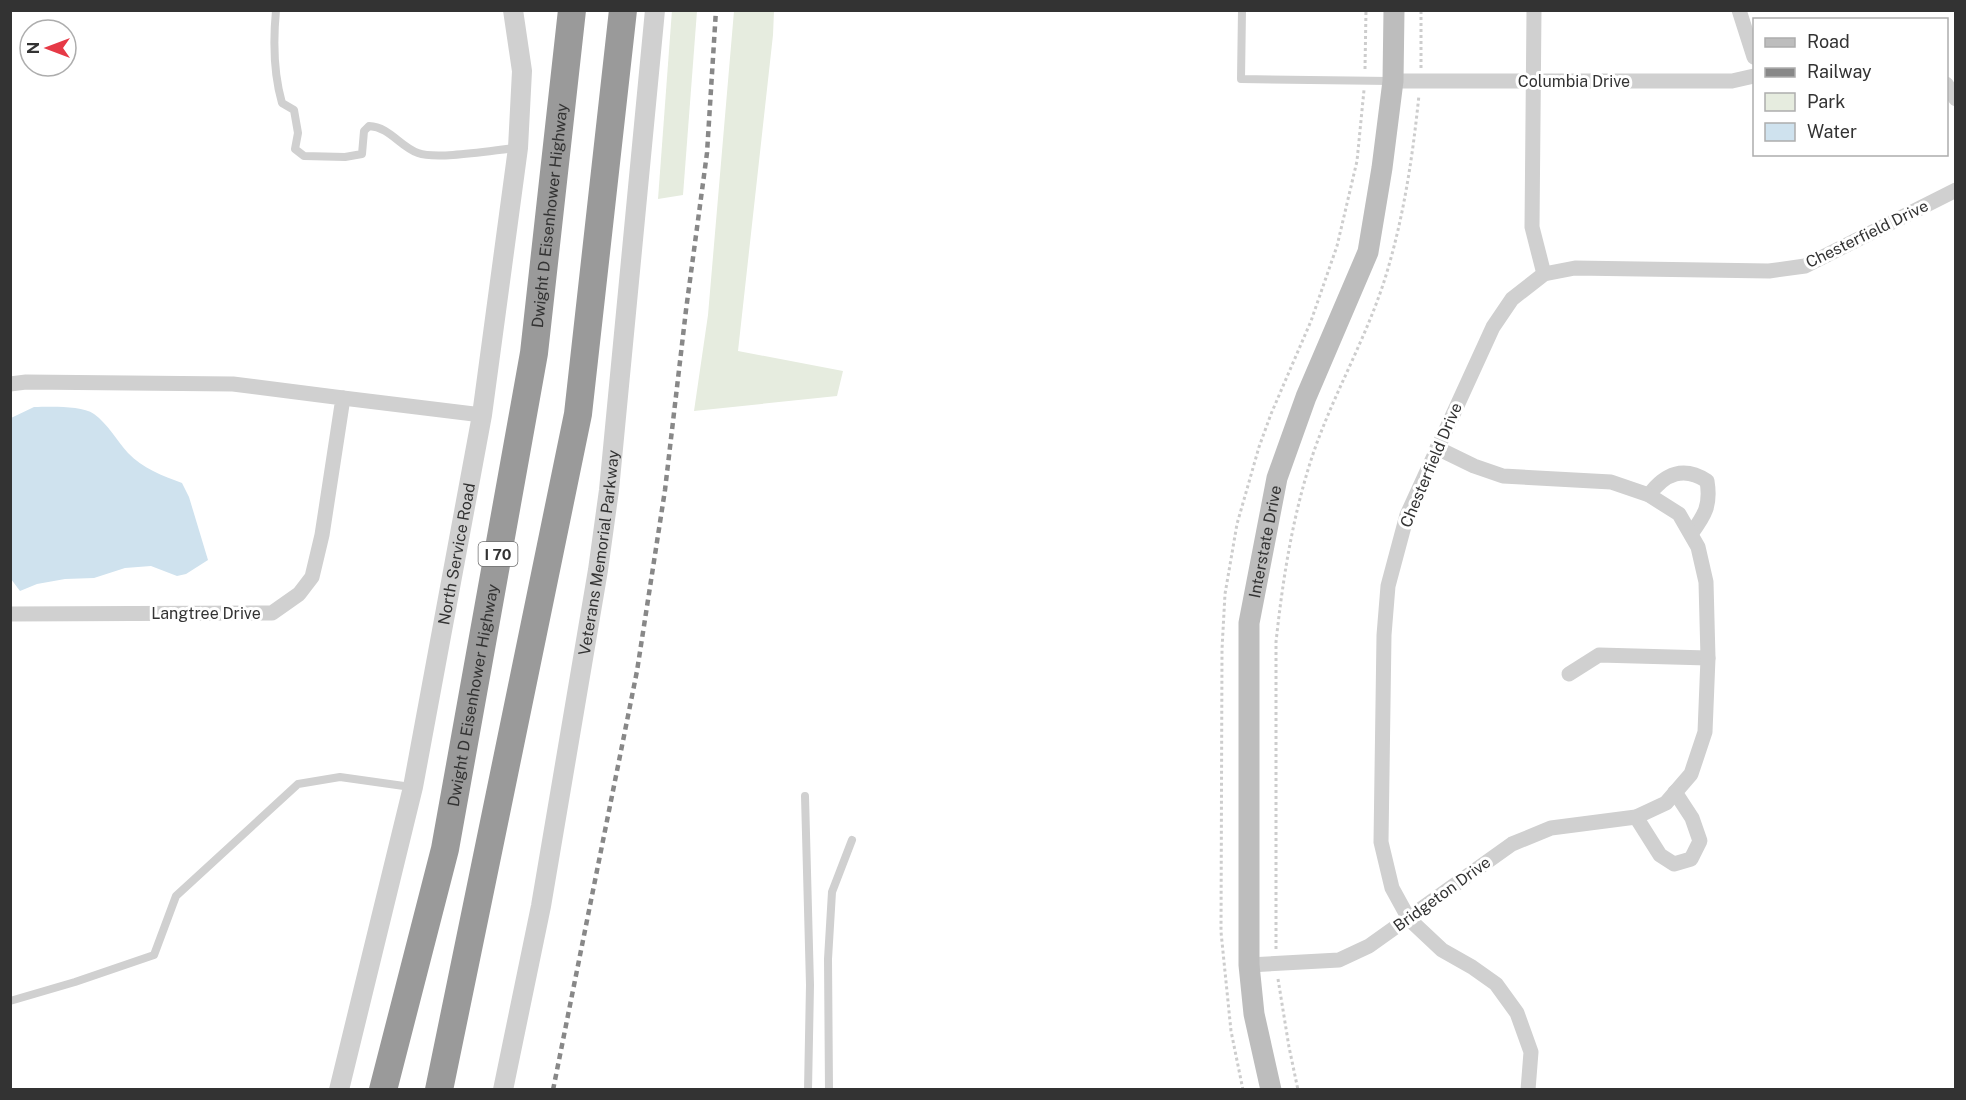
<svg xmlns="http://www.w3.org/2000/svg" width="1966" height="1100" font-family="'Public Sans',sans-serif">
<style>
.green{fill:#e6ecdf}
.water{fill:#cfe2ee}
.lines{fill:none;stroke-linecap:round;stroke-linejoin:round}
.path{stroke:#cdcdcd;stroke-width:3;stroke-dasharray:3 3;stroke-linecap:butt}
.service{stroke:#d0d0d0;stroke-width:8}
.minor{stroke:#d0d0d0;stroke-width:15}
.tertiary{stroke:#d0d0d0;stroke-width:20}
.secondary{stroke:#bdbdbd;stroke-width:21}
.motorway{stroke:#9a9a9a;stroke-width:28}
.rail{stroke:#888;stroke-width:4.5;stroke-dasharray:6 4.5;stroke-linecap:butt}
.labels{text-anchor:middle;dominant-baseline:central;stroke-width:6;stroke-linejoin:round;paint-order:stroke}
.shield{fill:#fff;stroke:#707070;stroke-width:1.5}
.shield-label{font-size:15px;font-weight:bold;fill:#333}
.street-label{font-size:16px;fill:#333;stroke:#fff}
</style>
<rect width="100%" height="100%" fill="#fff"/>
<g class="green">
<polygon points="672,10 697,11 683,195 658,199"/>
<polygon points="734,11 774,11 773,35 738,351 843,371 837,396 694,411 708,315"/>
</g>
<path class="water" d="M34,407C49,407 81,405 94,414C108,424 117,441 128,453C142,468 163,476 182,483L189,497L208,560L186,574L177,576L151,566L125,568L94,578L65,579L37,584L20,591L11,579V418Z"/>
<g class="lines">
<g class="path">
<polyline points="1421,68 1421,10"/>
<polyline points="1365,69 1366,10"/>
<path d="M1276,949V642C1283,577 1293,513 1314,451C1336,388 1371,330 1389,265C1405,209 1413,153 1419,95"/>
<polyline points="1278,979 1289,1047 1298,1090"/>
<polyline points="1243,1090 1231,1031 1221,932 1222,649 1225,594 1237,524 1259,447 1271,414 1311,321 1337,246 1357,161 1364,90"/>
</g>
<g class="service">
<path d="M276,10C273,42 273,72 282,103L294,110L298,133L295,149L304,156L345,157L362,154L364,131L369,126C390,127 399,146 418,153C437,160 494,150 516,148"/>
<polyline points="1242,10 1241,79 1390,81"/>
<polyline points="805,796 810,985 808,1090"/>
<polyline points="10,1001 75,982 154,955 176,896 298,784 340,777 411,787"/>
<polyline points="829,1090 828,959 832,892 852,840"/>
</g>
<g class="minor">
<polyline points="1534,10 1532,227 1544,274"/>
<polyline points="1739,10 1754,57"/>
<polyline points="1393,81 1732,81 1754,76"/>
<polyline points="1946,84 1956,99"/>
<polyline points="10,384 26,382 233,384 343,398 322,535 312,577 299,594 272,613 10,614"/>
<polyline points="343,398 482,415"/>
<path d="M1649,495C1665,473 1684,466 1707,481C1711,505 1705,515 1691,534"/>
<polyline points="1569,674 1599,655 1708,658"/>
<polyline points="1636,817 1660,855 1674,864 1691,859 1700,841 1692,818 1675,792"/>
<polyline points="1249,965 1339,960 1369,946 1512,844 1551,828 1636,817 1666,803 1691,774 1705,732 1708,658 1706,582 1698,547 1679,514 1649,495 1611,482 1503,476 1474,466 1437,448"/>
<polyline points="1528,1090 1531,1052 1517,1013 1496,984 1472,967 1442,950 1409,919 1392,888 1381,842 1384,635 1388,586 1407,515 1493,327 1512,299 1544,274 1575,268 1769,271 1805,266 1956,190"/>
</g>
<g class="tertiary">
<path id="s1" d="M339,1090L413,787L482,415L518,148L522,71L513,10"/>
<path id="s2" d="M503,1090L541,906L598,570L609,490L655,10"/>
</g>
<path class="secondary" id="s3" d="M1271,1090L1254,1014L1249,965V623L1277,478L1306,397L1368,252L1382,168L1393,81L1394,10"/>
<g class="motorway">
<path id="s4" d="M383,1090L445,849L534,353L572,10"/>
<polyline points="439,1090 578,414 623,10"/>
</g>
<polyline class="rail" points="553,1090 637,671 665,490 686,310 707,153 716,10"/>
</g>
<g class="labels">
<rect class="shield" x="478.5" y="542" width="39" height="24" rx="4.5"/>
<g class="shield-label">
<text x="498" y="554">I 70</text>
</g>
<g class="street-label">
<text x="1574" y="81">Columbia Drive</text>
<text stroke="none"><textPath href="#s4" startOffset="891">Dwight D Eisenhower Highway</textPath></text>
<text transform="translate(1867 234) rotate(-26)">Chesterfield Drive</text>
<text transform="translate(1431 465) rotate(-67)">Chesterfield Drive</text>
<text stroke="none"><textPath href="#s3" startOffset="552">Interstate Drive</textPath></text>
<text stroke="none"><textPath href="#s2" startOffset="546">Veterans Memorial Parkway</textPath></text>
<text stroke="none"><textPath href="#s1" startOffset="549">North Service Road</textPath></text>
<text x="206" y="613">Langtree Drive</text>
<text stroke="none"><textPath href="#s4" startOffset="405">Dwight D Eisenhower Highway</textPath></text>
<text transform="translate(1442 894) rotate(-36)">Bridgeton Drive</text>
</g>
</g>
<rect width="1966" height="1100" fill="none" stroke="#333333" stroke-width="24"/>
<rect x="1753" y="18" width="195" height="138" fill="#ffffff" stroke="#adadad" stroke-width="1.5"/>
<rect x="1765" y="38" width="30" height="9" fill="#bdbdbd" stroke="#adadad" stroke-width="1.5"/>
<text x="1807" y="48" font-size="18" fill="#333333">Road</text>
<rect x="1765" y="68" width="30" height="9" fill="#888888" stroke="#adadad" stroke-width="1.5"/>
<text x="1807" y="78" font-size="18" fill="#333333">Railway</text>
<rect x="1765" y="93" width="30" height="18" fill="#e6ecdf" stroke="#adadad" stroke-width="1.5"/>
<text x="1807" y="108" font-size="18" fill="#333333">Park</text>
<rect x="1765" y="123" width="30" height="18" fill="#cfe2ee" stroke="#adadad" stroke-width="1.5"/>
<text x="1807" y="138" font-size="18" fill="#333333">Water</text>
<g transform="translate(48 48) rotate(270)"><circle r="28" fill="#ffffff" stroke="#adadad" stroke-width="1.5"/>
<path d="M0-4.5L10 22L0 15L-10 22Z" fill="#e63946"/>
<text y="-9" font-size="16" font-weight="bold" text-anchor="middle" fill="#333333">N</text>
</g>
</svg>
